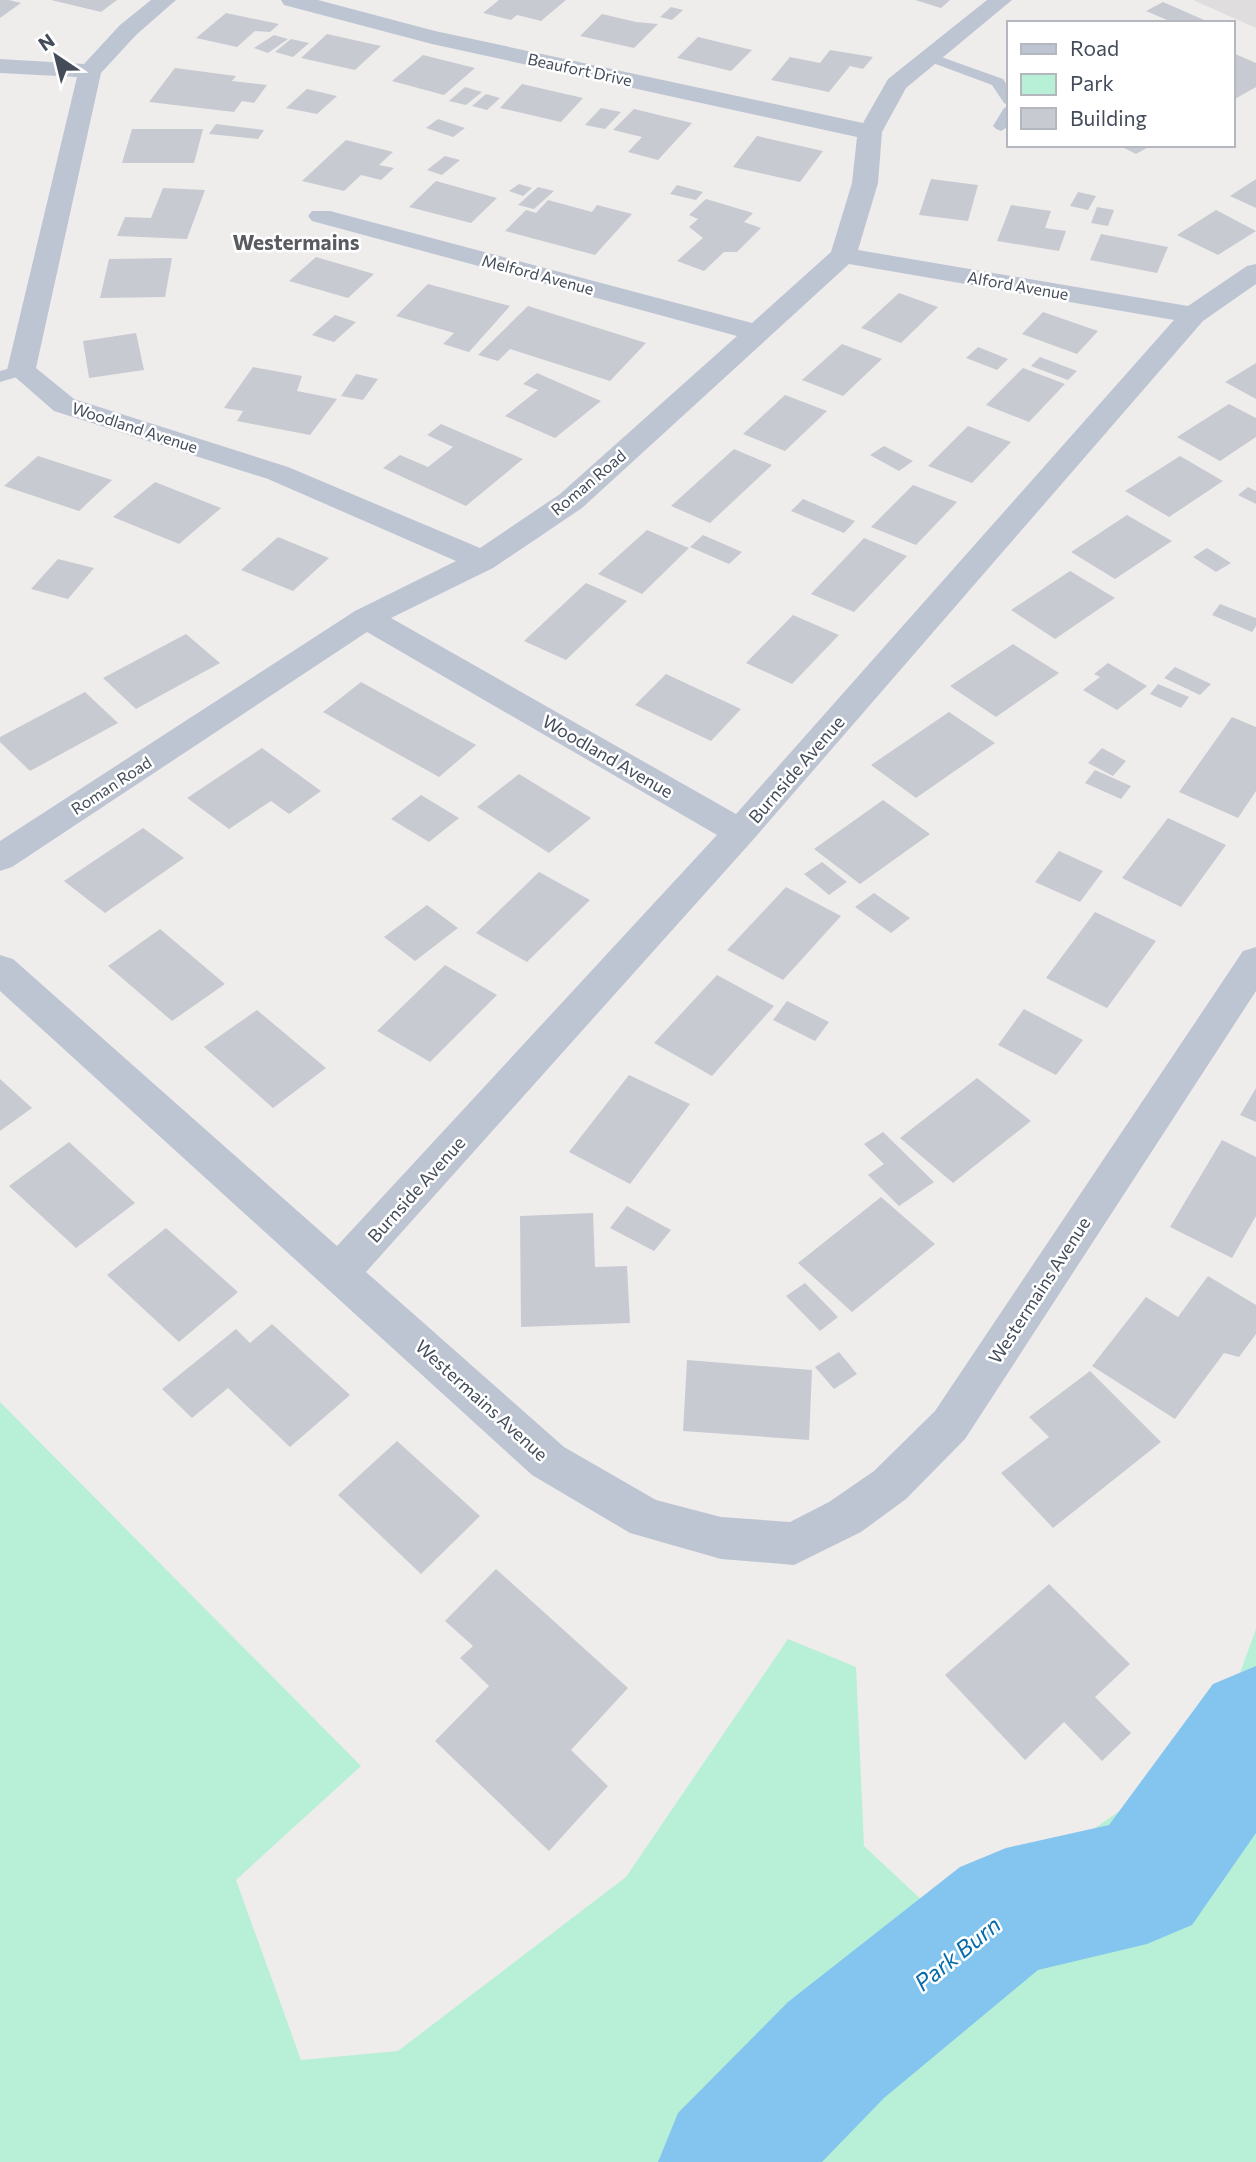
<svg xmlns="http://www.w3.org/2000/svg" width="1256" height="2162" font-family="Commissioner,sans-serif">
<style>
.education{fill:#e0ddde}
.green{fill:#b7f0d7}
.lines{fill:none;stroke-linecap:round;stroke-linejoin:round}
.river{fill:#83c5ee;fill-rule:evenodd}
.building{fill:#c8cad2}
.service{fill:#bec5d2;fill-rule:evenodd}
.minor{fill:#bec5d2;fill-rule:evenodd}
.labels{text-anchor:middle;dominant-baseline:central;stroke-width:5;stroke-linejoin:round;paint-order:stroke}
.far-street-label{font-size:16px;fill:#444c5a;stroke:#fff}
.street-label{font-size:18px;fill:#444c5a;stroke:#fff}
.far-district-label{font-size:21px;font-weight:bold;fill:#595b61;stroke:#fff}
.near-water-label{font-size:23px;font-style:italic;fill:#076ba9;stroke:#fff}
</style>
<rect width="100%" height="100%" fill="#efecec"/>
<polygon class="education" points="1193,0 1256,0 1256,28"/>
<polygon class="green" points="0,1402 361,1766 236,1880 301,2060 398,2051 626,1877 788,1639 856,1667 864,1846 958,1934 986,1904 1213,1746 1256,1629 1256,2162 0,2162"/>
<g class="lines">
<polygon class="river" points="1256,1666 1256,1833 1192,1925 1147,1944 1038,1970 884,2098 822,2162 658,2162 678,2113 788,2002 960,1867 1006,1848 1109,1825 1213,1684"/>
</g>
<g class="building">
<polygon points="0,0 9,0 21,3 0,18"/>
<polygon points="51,0 117,0 101,12"/>
<polygon points="499,0 566,0 541,21 517,15 511,20 483,13"/>
<polygon points="915,0 950,0 941,8"/>
<polygon points="1163,2 1211,23 1174,23 1146,11"/>
<polygon points="671,7 683,10 672,20 660,17"/>
<polygon points="226,13 279,24 270,32 255,31 237,47 196,38"/>
<polygon points="602,14 636,22 658,24 634,48 580,36"/>
<polygon points="327,34 381,46 355,70 301,58"/>
<polygon points="274,35 288,39 268,53 254,48"/>
<polygon points="698,37 752,50 731,71 677,58"/>
<polygon points="291,39 309,43 293,57 275,52"/>
<polygon points="830,50 873,57 863,69 850,66 829,92 771,80 790,57 820,63"/>
<polygon points="1233,53 1256,63 1256,87 1233,100"/>
<polygon points="423,55 475,68 444,95 392,81"/>
<polygon points="175,68 236,76 232,81 267,85 254,103 242,101 234,112 149,102"/>
<polygon points="522,84 583,98 561,122 500,108"/>
<polygon points="465,87 482,92 466,105 449,101"/>
<polygon points="307,89 337,96 317,114 286,108"/>
<polygon points="486,94 500,98 487,110 472,106"/>
<polygon points="601,108 621,112 605,129 585,125"/>
<polygon points="634,109 692,123 658,160 628,152 642,137 613,130"/>
<polygon points="438,119 465,128 453,137 426,128"/>
<polygon points="216,124 264,130 258,139 209,134"/>
<polygon points="132,129 203,129 194,163 122,163"/>
<polygon points="757,136 823,151 800,182 733,167"/>
<polygon points="346,140 393,152 379,165 394,168 381,180 361,175 344,191 302,181"/>
<polygon points="1118,145 1152,145 1136,154"/>
<polygon points="445,156 460,160 442,175 427,170"/>
<polygon points="931,179 978,185 968,221 919,215"/>
<polygon points="1256,179 1256,208 1230,196"/>
<polygon points="436,181 497,198 471,223 409,207"/>
<polygon points="519,184 532,188 523,196 509,191"/>
<polygon points="677,185 703,192 696,200 670,194"/>
<polygon points="538,187 554,191 534,209 518,205"/>
<polygon points="163,188 205,190 187,239 117,236 125,217 151,218"/>
<polygon points="1078,192 1096,196 1088,210 1070,206"/>
<polygon points="706,199 753,213 744,222 761,228 737,252 724,252 704,271 677,261 703,238 689,227 698,219 689,215"/>
<polygon points="548,200 592,212 597,205 632,214 595,255 505,231 526,210 536,213"/>
<polygon points="1011,205 1051,211 1045,228 1066,231 1059,251 997,241"/>
<polygon points="1097,207 1114,210 1108,226 1091,223"/>
<polygon points="1216,210 1256,231 1218,255 1177,235"/>
<polygon points="1101,234 1168,247 1157,273 1090,260"/>
<polygon points="316,257 374,274 348,298 289,281"/>
<polygon points="172,258 165,297 100,298 109,259"/>
<polygon points="428,284 510,306 469,352 443,344 454,333 396,316"/>
<polygon points="899,293 938,307 901,343 861,328"/>
<polygon points="528,306 646,343 610,381 510,349 498,361 478,355"/>
<polygon points="1043,312 1098,331 1077,354 1022,334"/>
<polygon points="335,315 356,322 334,342 312,335"/>
<polygon points="136,333 144,370 89,378 83,341"/>
<polygon points="842,344 882,359 843,396 802,380"/>
<polygon points="978,347 1008,359 997,370 966,358"/>
<polygon points="1040,357 1077,371 1068,380 1031,366"/>
<polygon points="1256,363 1256,399 1225,382"/>
<polygon points="253,367 302,376 297,391 337,399 310,435 237,421 243,411 224,408"/>
<polygon points="1023,368 1065,384 1029,422 986,405"/>
<polygon points="537,373 601,401 555,438 505,416 538,390 523,384"/>
<polygon points="356,374 378,379 363,400 341,396"/>
<polygon points="785,395 827,411 785,451 743,434"/>
<polygon points="1229,404 1256,418 1256,437 1220,461 1177,437"/>
<polygon points="441,424 523,459 466,506 383,468 400,455 428,467 453,447 427,435"/>
<polygon points="968,426 1011,442 972,483 928,466"/>
<polygon points="884,446 913,461 899,471 870,455"/>
<polygon points="734,449 772,465 710,523 671,506"/>
<polygon points="38,456 112,480 79,511 4,486"/>
<polygon points="1180,456 1223,481 1169,517 1125,491"/>
<polygon points="155,482 221,508 179,544 113,517"/>
<polygon points="913,485 957,502 916,545 871,527"/>
<polygon points="1248,487 1256,491 1256,504 1238,495"/>
<polygon points="803,499 855,521 844,533 791,511"/>
<polygon points="1127,515 1172,541 1115,579 1071,552"/>
<polygon points="647,530 689,548 642,594 598,574"/>
<polygon points="703,535 742,552 729,564 690,547"/>
<polygon points="278,537 329,558 293,591 241,570"/>
<polygon points="864,538 907,556 854,612 811,594"/>
<polygon points="1207,548 1231,563 1216,572 1193,557"/>
<polygon points="58,559 94,568 68,599 31,589"/>
<polygon points="1070,571 1115,598 1055,639 1011,610"/>
<polygon points="586,583 627,601 566,660 524,641"/>
<polygon points="1220,604 1256,618 1256,626 1252,632 1212,615"/>
<polygon points="793,615 839,635 792,684 746,663"/>
<polygon points="186,634 220,663 136,709 103,678"/>
<polygon points="1013,644 1059,673 996,717 950,686"/>
<polygon points="1108,663 1147,686 1117,710 1083,690 1100,677 1094,674"/>
<polygon points="1175,667 1211,684 1200,695 1164,678"/>
<polygon points="666,674 741,709 711,741 635,705"/>
<polygon points="361,682 476,745 439,777 323,712"/>
<polygon points="1158,684 1189,697 1181,708 1150,694"/>
<polygon points="85,692 118,723 30,771 0,742 0,737"/>
<polygon points="949,712 995,743 916,798 871,765"/>
<polygon points="1232,717 1256,727 1256,791 1238,818 1179,792"/>
<polygon points="262,748 321,791 289,814 271,801 229,829 187,798"/>
<polygon points="1102,748 1126,761 1113,776 1088,763"/>
<polygon points="1095,770 1131,786 1121,799 1085,783"/>
<polygon points="519,774 591,818 549,853 477,807"/>
<polygon points="421,795 459,818 429,842 391,819"/>
<polygon points="883,800 930,834 860,884 814,849"/>
<polygon points="1168,818 1226,845 1181,907 1122,878"/>
<polygon points="143,828 184,858 105,913 64,881"/>
<polygon points="1059,851 1103,871 1080,902 1035,882"/>
<polygon points="822,862 847,882 829,895 804,874"/>
<polygon points="539,872 590,900 527,962 476,933"/>
<polygon points="786,887 841,916 783,980 727,950"/>
<polygon points="874,893 910,918 891,933 855,907"/>
<polygon points="427,905 458,928 415,961 384,937"/>
<polygon points="1095,912 1156,941 1107,1008 1046,978"/>
<polygon points="160,929 225,984 172,1021 108,966"/>
<polygon points="445,965 497,995 430,1062 377,1031"/>
<polygon points="717,975 774,1006 712,1076 654,1043"/>
<polygon points="787,1001 829,1022 815,1041 773,1020"/>
<polygon points="1024,1009 1083,1040 1056,1075 998,1045"/>
<polygon points="257,1010 326,1068 273,1108 204,1047"/>
<polygon points="629,1075 690,1104 630,1184 569,1152"/>
<polygon points="977,1078 1031,1121 953,1183 900,1138"/>
<polygon points="0,1079 32,1108 0,1131"/>
<polygon points="1256,1088 1256,1122 1240,1115"/>
<polygon points="883,1132 934,1182 899,1206 868,1175 884,1164 864,1144"/>
<polygon points="1222,1140 1256,1157 1256,1216 1232,1258 1170,1227"/>
<polygon points="69,1142 135,1203 76,1248 9,1186"/>
<polygon points="881,1197 935,1244 852,1312 798,1263"/>
<polygon points="627,1206 671,1230 654,1251 610,1228"/>
<polygon points="593,1213 595,1267 627,1266 630,1323 521,1327 520,1216"/>
<polygon points="166,1228 238,1292 179,1342 107,1275"/>
<polygon points="1208,1276 1256,1305 1256,1334 1239,1357 1224,1353 1175,1419 1092,1366 1146,1297 1178,1317"/>
<polygon points="805,1283 838,1317 820,1331 786,1296"/>
<polygon points="272,1324 350,1395 290,1447 228,1388 192,1418 162,1389 236,1329 250,1343"/>
<polygon points="839,1352 857,1374 834,1389 815,1367"/>
<polygon points="687,1360 812,1370 809,1440 683,1431"/>
<polygon points="1090,1371 1161,1442 1053,1528 1001,1473 1049,1437 1029,1417"/>
<polygon points="397,1441 480,1516 421,1574 338,1495"/>
<polygon points="496,1569 628,1688 571,1750 608,1786 549,1851 435,1741 489,1686 460,1658 473,1646 445,1621"/>
<polygon points="1049,1584 1130,1664 1095,1697 1131,1733 1102,1761 1064,1722 1025,1760 945,1675"/>
</g>
<g class="lines">
<g class="service">
<polygon points="930,53 1003,79 1009,88 1009,105 1004,103 992,85 925,60 923,57"/>
<polygon points="1009,106 1009,126 1001,131 996,129 993,126 1004,108"/>
<polygon points="21,365 30,370 27,374 0,382 0,371"/>
</g>
<path class="minor" d="M151,0H176L136,35L101,73L36,368L74,399L288,467L480,548L560,494L737,336L312,221L308,216L312,211H330L752,323L831,252L852,183L857,137L432,44L284,5L281,0H318L435,31L863,123L888,79L987,0H1012L906,88L882,132L878,183L858,250L1188,306L1247,266L1256,264V284L1203,321L752,841L366,1272L564,1447L656,1500L721,1517L790,1522L829,1502L874,1471L935,1411L1243,951L1256,947V991L965,1439L906,1499L861,1532L794,1565L721,1559L630,1533L532,1475L0,991V955L13,959L337,1246L717,835L367,632L12,867L0,871V841L355,611L456,561L268,479L54,411L7,370L77,77L0,73V59L84,64L120,25ZM849,264L1174,320L736,814L391,618L493,568L582,508Z"/>
</g>
<g class="labels">
<g class="far-street-label">
<text transform="translate(580 69) rotate(12)">Beaufort Drive</text>
<text transform="translate(538 274) rotate(15)">Melford Avenue</text>
<text transform="translate(1018 285) rotate(10)">Alford Avenue</text>
<text transform="translate(135 427) rotate(18)">Woodland Avenue</text>
<text transform="translate(588 482) rotate(-40)">Roman Road</text>
<text transform="translate(111 785) rotate(-33)">Roman Road</text>
</g>
<g class="street-label">
<text transform="translate(608 756) rotate(30)">Woodland Avenue</text>
<text transform="translate(796 769) rotate(-49)">Burnside Avenue</text>
<text transform="translate(416 1189) rotate(-48)">Burnside Avenue</text>
<text transform="translate(1039 1290) rotate(-57)">Westermains Avenue</text>
<text transform="translate(482 1400) rotate(42)">Westermains Avenue</text>
</g>
<g class="far-district-label">
<text x="296" y="241">Westermains</text>
</g>
<g class="near-water-label">
<text transform="translate(957 1953) rotate(-39)">Park Burn</text>
</g>
</g>
<rect x="1007" y="21" width="228" height="126" fill="#ffffff" stroke="#b4b7bd" stroke-width="2"/>
<rect x="1021" y="44" width="35" height="10" fill="#bec5d2" stroke="#b4b7bd" stroke-width="2"/>
<text x="1070" y="56" font-size="21" fill="#444c5a">Road</text>
<rect x="1021" y="74" width="35" height="21" fill="#b7f0d7" stroke="#b4b7bd" stroke-width="2"/>
<text x="1070" y="91" font-size="21" fill="#444c5a">Park</text>
<rect x="1021" y="108" width="35" height="21" fill="#c8cad2" stroke="#b4b7bd" stroke-width="2"/>
<text x="1070" y="126" font-size="21" fill="#444c5a">Building</text>
<g transform="translate(56 56) rotate(325)" stroke="#ffffff" stroke-width="5" paint-order="stroke">
<path d="M0-5L12 26L0 18L-12 26Z" fill="#444c5a"/>
<text y="-10" font-size="19" font-weight="bold" text-anchor="middle" fill="#444c5a">N</text>
</g>
</svg>
